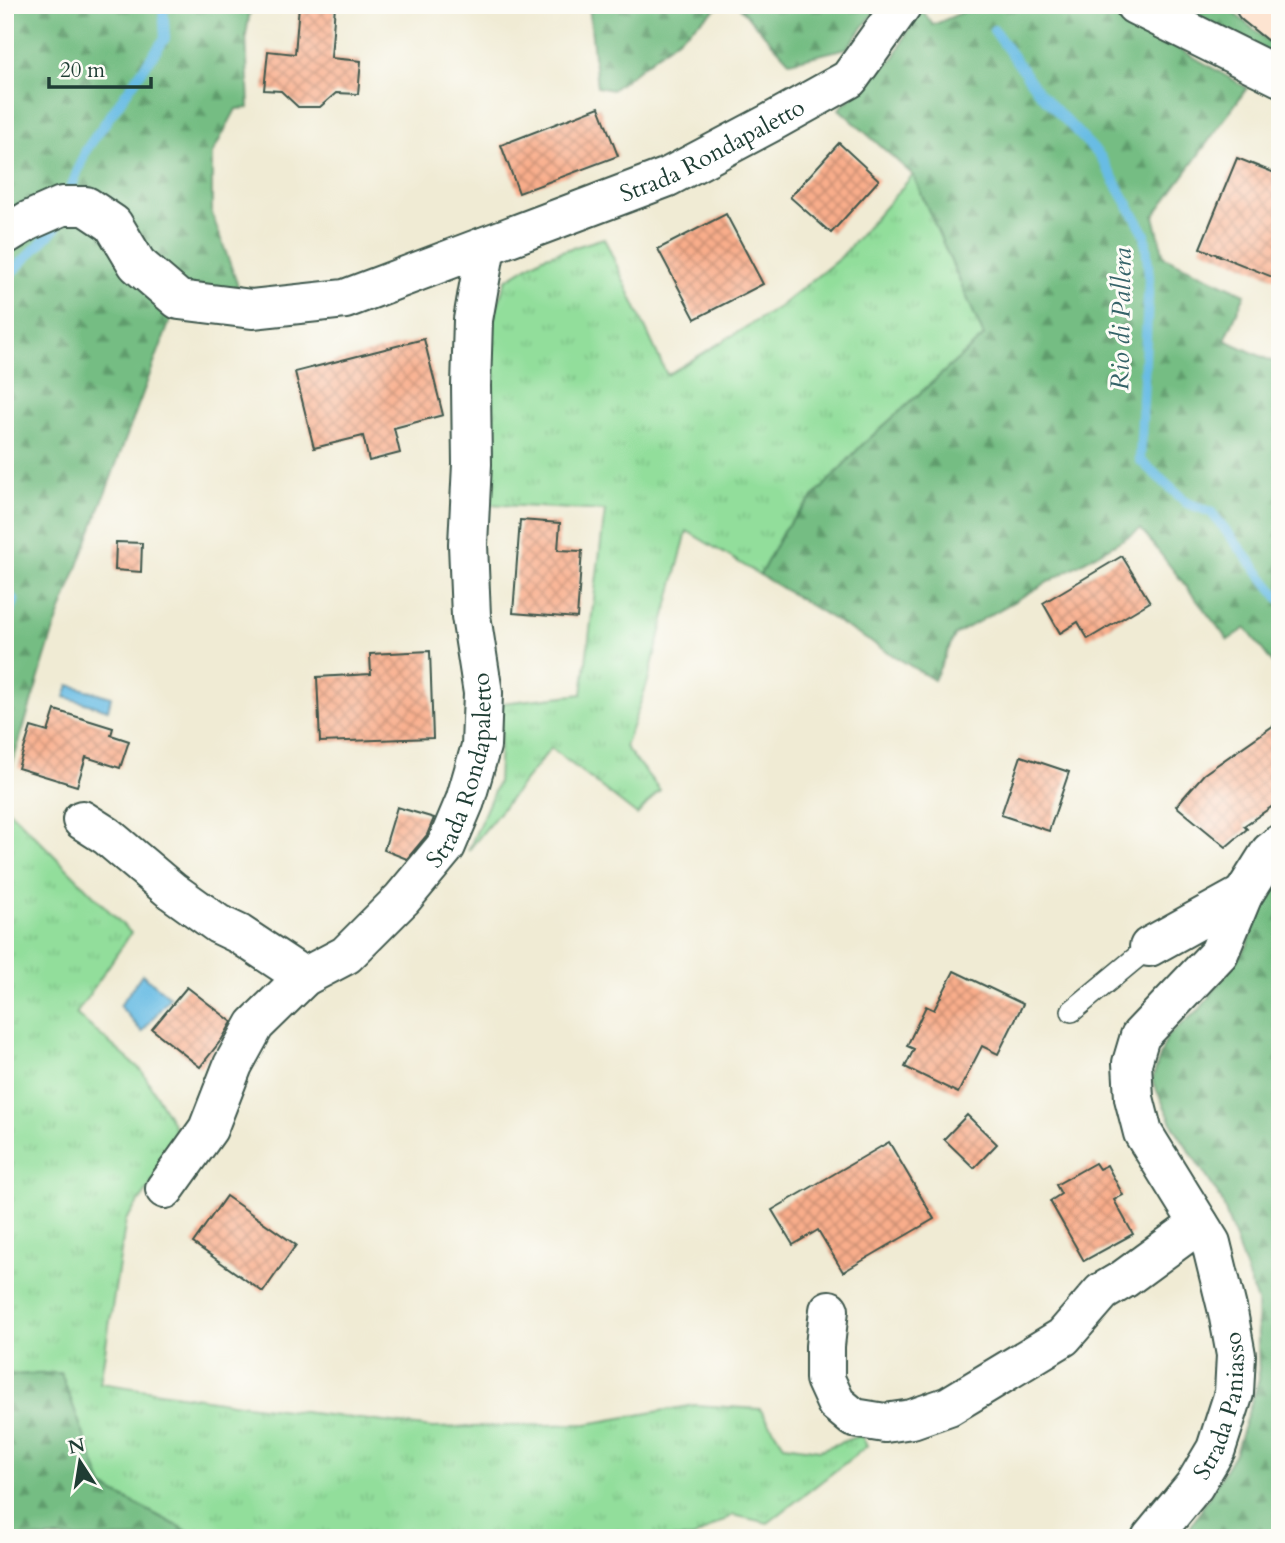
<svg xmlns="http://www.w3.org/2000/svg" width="1285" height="1543" font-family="Cardo,serif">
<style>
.grass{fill:url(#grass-tufts);stroke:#588e68;stroke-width:2}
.forest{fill:url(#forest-firs);stroke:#4a7d5c;stroke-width:2}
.water{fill:#68bce4;stroke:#447c8c;stroke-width:2}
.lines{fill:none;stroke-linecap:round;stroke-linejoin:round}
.stream{stroke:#68bce4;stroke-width:10}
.building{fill:url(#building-cross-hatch)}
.lane-casing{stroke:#3e574c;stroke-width:24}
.street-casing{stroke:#3e574c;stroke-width:42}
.secondary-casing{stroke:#3e574c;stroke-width:42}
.lane{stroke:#fff;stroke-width:21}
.street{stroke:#fff;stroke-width:38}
.secondary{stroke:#fde4d1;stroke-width:38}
.labels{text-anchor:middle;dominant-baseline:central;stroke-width:6;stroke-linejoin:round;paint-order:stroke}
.street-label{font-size:24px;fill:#1f3d34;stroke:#fdfcf7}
.water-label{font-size:26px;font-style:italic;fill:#356369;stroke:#fdfcf7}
</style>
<defs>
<pattern id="grass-tufts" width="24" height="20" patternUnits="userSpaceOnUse" patternTransform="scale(1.75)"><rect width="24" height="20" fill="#92de9b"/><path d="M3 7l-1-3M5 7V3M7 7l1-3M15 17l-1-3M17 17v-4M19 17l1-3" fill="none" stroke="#7dbf86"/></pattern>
<pattern id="forest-firs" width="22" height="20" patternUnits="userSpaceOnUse" patternTransform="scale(1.75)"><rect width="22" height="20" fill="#75bd83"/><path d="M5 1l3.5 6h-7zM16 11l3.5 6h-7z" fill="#5f9b6c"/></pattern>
<pattern id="building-cross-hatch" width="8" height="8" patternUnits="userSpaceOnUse" patternTransform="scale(1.75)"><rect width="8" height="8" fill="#f9ad8b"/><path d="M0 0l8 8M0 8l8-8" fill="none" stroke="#c98e72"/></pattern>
</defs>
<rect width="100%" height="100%" fill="#fdfcf7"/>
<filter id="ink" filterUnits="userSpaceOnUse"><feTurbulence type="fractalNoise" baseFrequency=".0143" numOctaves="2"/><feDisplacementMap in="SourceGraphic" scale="14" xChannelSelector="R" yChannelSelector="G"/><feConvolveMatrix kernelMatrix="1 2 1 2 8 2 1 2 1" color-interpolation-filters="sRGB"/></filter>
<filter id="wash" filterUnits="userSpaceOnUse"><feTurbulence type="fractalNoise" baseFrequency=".00686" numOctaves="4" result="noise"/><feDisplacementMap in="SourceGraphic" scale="28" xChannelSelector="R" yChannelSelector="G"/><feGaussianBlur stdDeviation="1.57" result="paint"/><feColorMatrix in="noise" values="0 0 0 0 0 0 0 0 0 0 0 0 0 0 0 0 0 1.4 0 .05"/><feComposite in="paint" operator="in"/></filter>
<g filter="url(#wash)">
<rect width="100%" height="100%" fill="#f0ebd4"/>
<g class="grass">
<polygon points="913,175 984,336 861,446 785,528 760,575 687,531 648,681 625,747 660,790 637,815 551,748 468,851 498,782 502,703 582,694 605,511 486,504 493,319 506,280 543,257 604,238 667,375 779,307 841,257"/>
<polygon points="5,806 131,933 76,1014 142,1071 183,1141 126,1220 100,1383 246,1405 433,1428 587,1424 694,1405 760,1409 784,1445 820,1450 861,1435 867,1446 768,1523 733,1515 693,1538 204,1538 195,1535 103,1487 61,1373 11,1375 5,1366"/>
</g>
<g class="forest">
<polygon points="5,5 251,5 246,35 249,108 236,109 212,154 212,214 242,297 182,289 52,635 5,788"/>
<polygon points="589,5 721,5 612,90 597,87"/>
<polygon points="737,5 880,5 847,48 790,62"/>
<polygon points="967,5 1092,5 1171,44 1247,88 1154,216 1164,257 1245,294 1225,340 1280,365 1280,673 1246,628 1228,640 1141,529 955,635 934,680 760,575 785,528 861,446 984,336 913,175 839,109 895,56 920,7 933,25 968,10"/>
<polygon points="1172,5 1224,5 1280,51 1280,64"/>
<polygon points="1280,870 1280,1538 1184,1538 1235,1453 1259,1379 1257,1302 1221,1199 1174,1127 1152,1080 1167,1036 1200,1009 1247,946 1273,880"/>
<polygon points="5,1366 11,1375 61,1373 103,1487 195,1535 204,1538 5,1538"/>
</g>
<g class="water">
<polygon points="69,685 111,697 108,710 65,697"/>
<polygon points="142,974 170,997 142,1032 120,1006"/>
</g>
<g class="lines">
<g class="stream">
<polyline points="994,30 1037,90 1100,156 1145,234 1149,277 1140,460 1187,503 1211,512 1280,599"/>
<polyline points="67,198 86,150 165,38 163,5"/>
<polyline points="5,279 55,229 59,219"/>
<polyline points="5,589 14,601 5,625"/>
</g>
</g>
<g id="blocks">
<g class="building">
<polygon points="299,5 335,5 331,58 361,61 358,94 336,93 320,107 298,107 281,91 264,90 268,51 295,54"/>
<polygon points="599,107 618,156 519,193 501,145"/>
<polygon points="839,143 879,180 831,233 790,197"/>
<polygon points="1237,158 1280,175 1280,280 1200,248"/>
<polygon points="726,214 763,284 695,319 658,249"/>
<polygon points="424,339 443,415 394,428 400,453 369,461 363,436 314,448 295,372"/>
<polygon points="520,520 560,523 558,550 582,551 577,618 513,613"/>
<polygon points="116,542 142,543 141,572 115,570"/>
<polygon points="1122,556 1150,602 1088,639 1078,622 1060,633 1043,603"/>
<polygon points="430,651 433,738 320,742 317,677 371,674 370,654"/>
<polygon points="55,710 113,728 111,735 129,741 120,768 86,757 77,786 18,768 31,727 48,732"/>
<polygon points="1280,721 1280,801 1244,826 1247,829 1226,847 1176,806 1204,774"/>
<polygon points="1021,756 1069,772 1049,831 1001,815"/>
<polygon points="397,807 434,818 427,835 407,859 384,850"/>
<polygon points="954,971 1023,1004 998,1054 982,1046 958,1093 905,1067 914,1049 907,1046 926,1006 934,1010"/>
<polygon points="187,987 232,1022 222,1039 200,1067 152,1029"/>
<polygon points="967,1115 997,1144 974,1168 944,1139"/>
<polygon points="889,1142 934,1219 843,1272 818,1230 793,1245 772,1210"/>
<polygon points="1095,1163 1099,1169 1107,1165 1123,1195 1114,1200 1133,1234 1084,1261 1050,1201 1061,1194 1056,1185"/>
<polygon points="226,1196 296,1245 263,1292 193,1243"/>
</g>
</g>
</g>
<g filter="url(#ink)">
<use href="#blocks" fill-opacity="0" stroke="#3e574c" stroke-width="2"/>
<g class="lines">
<g class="lane-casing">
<polyline id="lane" points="1072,1011 1149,947"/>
</g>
<g class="street-casing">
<g id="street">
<polyline points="1135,5 1280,77"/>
<path id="s1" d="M5,235L28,221L62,206H86L113,224L137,264L179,300L252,309L345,299L668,177L770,123L849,79L902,5"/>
<polyline points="82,820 107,836 172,891 218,924 239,934 304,977"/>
<polyline points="1149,947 1243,895"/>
<path id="s2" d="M165,1189L208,1129L233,1065L255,1025L304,977L346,955L402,899L446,846L465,801L481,746L483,693L471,616L468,544L472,464L471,386L473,320L486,246"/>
<polyline points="829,1310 825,1346 825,1379 836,1403 854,1418 885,1423 912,1419 949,1406 1063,1337 1102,1292 1124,1279 1199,1224"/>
<path id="s3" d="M1151,1538L1194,1486L1216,1449L1234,1393L1236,1355L1228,1312L1211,1243L1143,1133L1134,1098L1132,1063L1140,1036L1219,953L1243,895L1270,852L1280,844"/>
</g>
</g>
<g class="secondary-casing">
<polyline id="secondary" points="1255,5 1280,25"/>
</g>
<use href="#lane" class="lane"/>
<use href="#street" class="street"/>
<use href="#secondary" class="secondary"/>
</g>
</g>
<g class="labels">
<g class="street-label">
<text stroke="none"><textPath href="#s1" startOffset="786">Strada Rondapaletto</textPath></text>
<text stroke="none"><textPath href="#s2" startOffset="530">Strada Rondapaletto</textPath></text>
<text stroke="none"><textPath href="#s3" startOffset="154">Strada Paniasso</textPath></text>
</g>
<g class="water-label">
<text transform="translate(1121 319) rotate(-89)">Rio di Pallera</text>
</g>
</g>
<rect width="1285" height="1543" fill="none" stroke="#fdfcf7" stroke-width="28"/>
<g transform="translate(80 1462) rotate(348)" stroke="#fdfcf7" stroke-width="5" paint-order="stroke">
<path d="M0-5L12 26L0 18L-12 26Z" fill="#1f3d34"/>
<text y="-10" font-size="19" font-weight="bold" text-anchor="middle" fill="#1f3d34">N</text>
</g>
<path d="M49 77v10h102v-10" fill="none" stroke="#1f3d34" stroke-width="3.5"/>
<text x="60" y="77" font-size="21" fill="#1f3d34" stroke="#fdfcf7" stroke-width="5" paint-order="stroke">20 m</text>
</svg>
